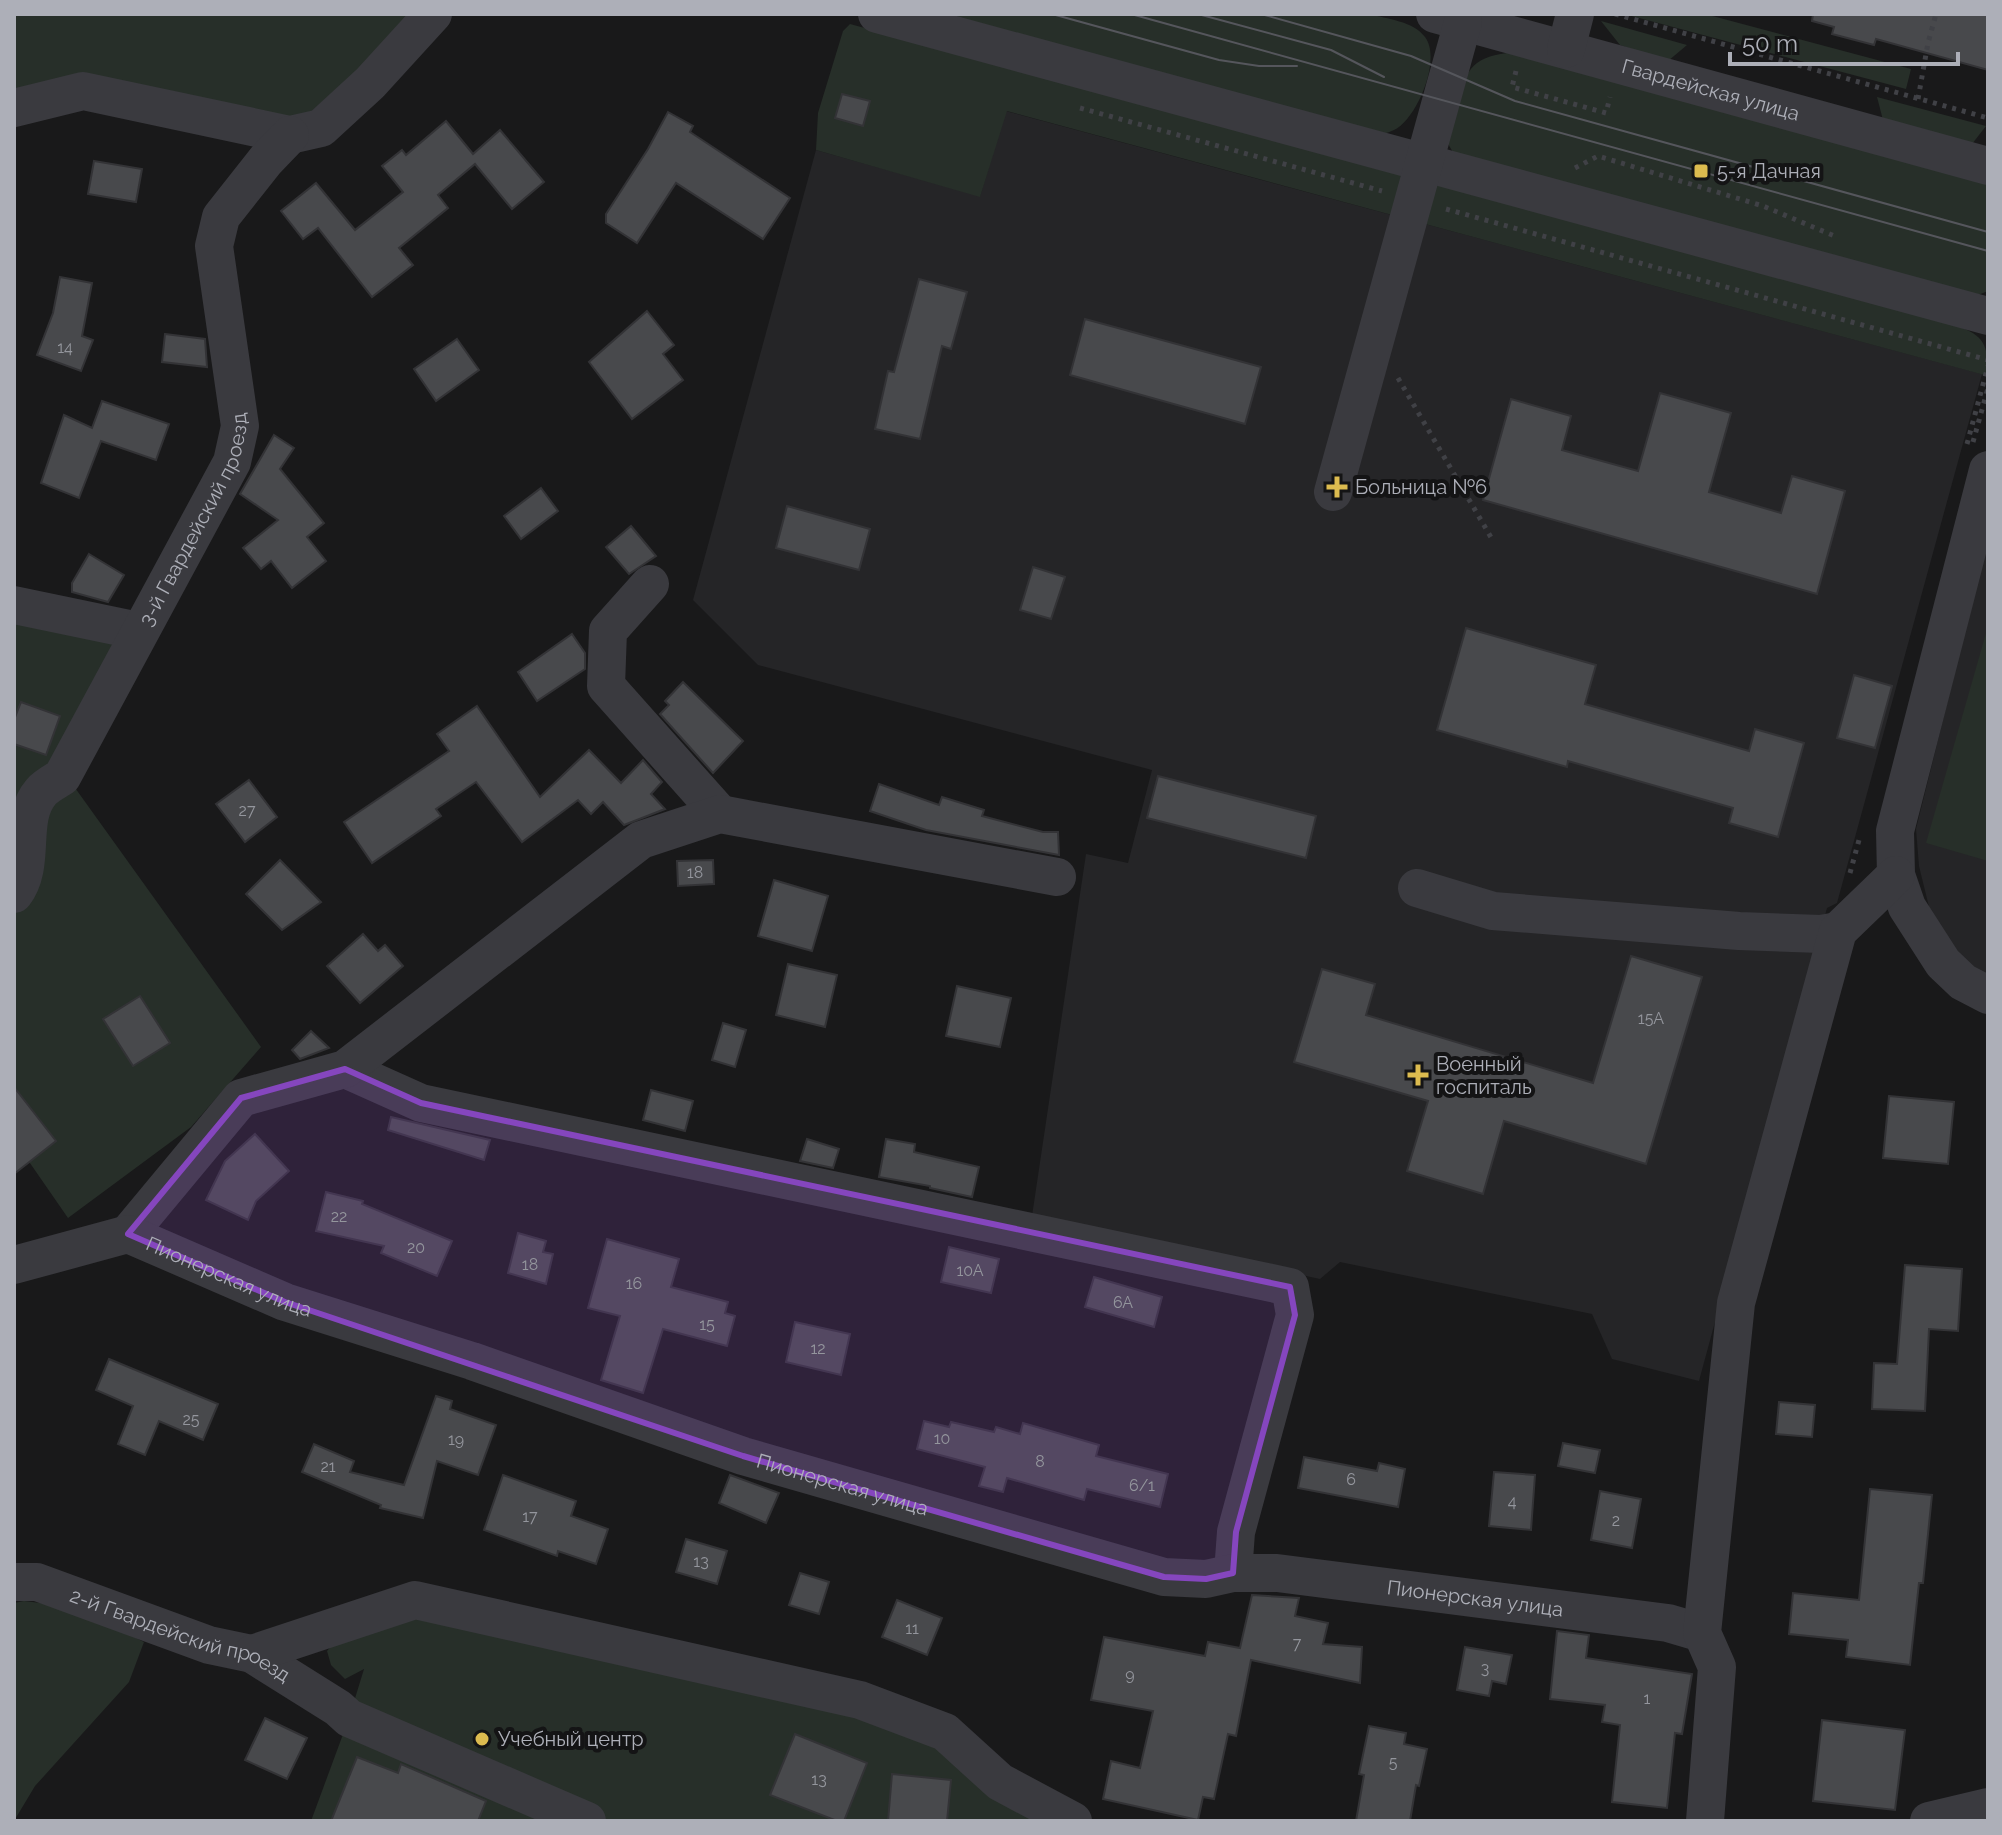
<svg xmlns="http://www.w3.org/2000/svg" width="2002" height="1835" font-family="Raleway,sans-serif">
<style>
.built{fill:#252527}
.green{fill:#272f29}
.building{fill:#48494c;stroke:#333336;stroke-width:2}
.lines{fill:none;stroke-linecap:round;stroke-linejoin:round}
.path{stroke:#404146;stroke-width:5;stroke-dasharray:4 6;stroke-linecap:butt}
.minor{stroke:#3a3a3f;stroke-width:38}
.tram{stroke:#55565c;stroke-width:2}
.marked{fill:#8546be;fill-opacity:0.2;stroke:#8546be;stroke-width:6;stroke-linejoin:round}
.poi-dot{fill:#dcbb4f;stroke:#141415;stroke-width:3}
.labels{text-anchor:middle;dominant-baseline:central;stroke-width:8;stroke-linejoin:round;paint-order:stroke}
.number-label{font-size:16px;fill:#94969d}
.street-label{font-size:20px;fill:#adafb8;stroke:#141415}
.poi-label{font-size:20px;fill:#adafb8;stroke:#141415;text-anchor:start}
</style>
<rect width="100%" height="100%" fill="#19191a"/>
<g class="built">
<polygon points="1006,111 1982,374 1837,903 1827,908 1699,1381 1612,1359 1592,1314 1340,1262 1320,1279 1032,1216 1086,854 1128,863 1152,770 758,665 693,600 816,150 980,196"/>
<polygon points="1988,538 1988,980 1951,950 1930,911 1919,866 1916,829"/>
</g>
<g class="green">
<polygon points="14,14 420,14 312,111 289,118 14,96"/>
<path d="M923,14H1369C1387,19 1413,21 1425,37C1442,59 1417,119 1394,130C1390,132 1386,133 1382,134Z"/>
<polygon points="1705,14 1911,69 1906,89 1628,15"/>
<polygon points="1601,21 1687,45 1668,61 1620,45"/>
<path d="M850,24L1955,325C1985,336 1988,344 1988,376L1007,111L980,197L816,150L818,113L843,31Z"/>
<path d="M1513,52L1988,182V291L1978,295L1454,154L1444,137C1451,118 1461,74 1477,63C1488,55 1501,54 1513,52Z"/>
<polygon points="1877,97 1986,126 1972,144 1883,120"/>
<polygon points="14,598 151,634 73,785 261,1047 191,1127 68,1218 14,1140"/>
<polygon points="1988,626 1988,861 1926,843"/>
<polygon points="24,1601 73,1607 144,1642 129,1682 35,1786 14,1821 14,1603"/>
<polygon points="413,1617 862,1713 959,1759 1039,1821 311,1821 349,1718 364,1669 345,1679 331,1665 327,1651 339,1637"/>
</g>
<g class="building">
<polygon points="1813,14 1988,14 1988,70 1876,39 1874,45 1832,34 1834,27 1812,21"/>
<polygon points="842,94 870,101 863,126 835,118"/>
<polygon points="668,112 693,126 690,132 790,198 763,239 676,183 637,243 606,223 606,214 648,149"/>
<polygon points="446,121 473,154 500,130 544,182 512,209 475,164 438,195 448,208 399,248 413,265 372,297 318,228 303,239 281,211 316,183 355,230 403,192 382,166 402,150 406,155"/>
<polygon points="94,161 142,169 136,202 88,194"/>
<polygon points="60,277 92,283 82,336 93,340 81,371 37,355 53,313"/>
<polygon points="919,279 967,292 951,349 942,346 920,439 875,429 888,371 894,372"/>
<polygon points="647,311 674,345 663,354 683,380 632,419 589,362"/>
<polygon points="1085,319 1261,367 1245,424 1070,375"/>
<polygon points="165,334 205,339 207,367 162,362"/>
<polygon points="457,339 479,370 436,401 414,369"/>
<polygon points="1660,393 1731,413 1709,492 1781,513 1792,476 1845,491 1817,594 1483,500 1511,399 1571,416 1562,450 1638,471"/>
<polygon points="102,401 169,424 156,460 101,441 79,498 41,483 64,415 92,428"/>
<polygon points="274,435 294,448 280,469 324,523 307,537 326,561 292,588 271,561 261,569 243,548 278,520 240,494"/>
<polygon points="541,488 558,511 521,539 504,516"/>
<polygon points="787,506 870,529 859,570 776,548"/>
<polygon points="631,526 656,556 629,574 606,547"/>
<polygon points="89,554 124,575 108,602 72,592 72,583"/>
<polygon points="1033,567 1065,577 1051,619 1020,610"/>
<polygon points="1466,628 1596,665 1585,704 1749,751 1755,729 1804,743 1778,837 1729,823 1733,808 1568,761 1567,767 1437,730"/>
<polygon points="572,634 585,653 585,669 537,701 518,672"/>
<polygon points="1854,675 1892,686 1875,748 1837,738"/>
<polygon points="683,682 743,741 713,773 660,714 669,705 665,701"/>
<polygon points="21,702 60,716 46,755 14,744 14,720"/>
<polygon points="477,706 540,797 589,750 621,783 643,760 662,782 651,794 665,809 624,825 603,802 591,814 578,800 522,842 476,782 436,809 441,816 372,863 344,822 449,751 437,734"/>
<polygon points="1158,776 1316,816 1306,858 1147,818"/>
<polygon points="249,780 277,817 245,842 216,804"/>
<polygon points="879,784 939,805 942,797 984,810 982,816 1043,832 1058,832 1059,855 926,830 870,811"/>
<polygon points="280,860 321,902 282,930 246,894"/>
<polygon points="713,860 714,884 678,886 677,861"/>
<polygon points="774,880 828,896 812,951 758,936"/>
<polygon points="363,934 378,951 385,945 403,966 360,1003 327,966"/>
<polygon points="1631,956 1702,977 1646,1164 1504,1121 1483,1194 1407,1171 1428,1101 1294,1062 1322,969 1375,984 1366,1015 1593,1083"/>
<polygon points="788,964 837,975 825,1027 776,1015"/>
<polygon points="957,986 1011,998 1000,1047 946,1036"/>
<polygon points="140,996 170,1043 133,1066 103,1019"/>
<polygon points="723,1023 746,1030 735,1067 712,1060"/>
<polygon points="311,1031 329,1048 300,1059 292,1050"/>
<polygon points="14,1087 56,1141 14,1174"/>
<polygon points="651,1090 693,1101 685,1131 643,1120"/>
<polygon points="1889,1096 1954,1102 1948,1164 1883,1158"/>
<polygon points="391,1117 490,1140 484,1160 388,1130"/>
<polygon points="255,1134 289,1171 256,1201 248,1220 206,1200 225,1161"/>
<polygon points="807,1139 839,1149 833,1168 800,1161"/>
<polygon points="886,1139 915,1144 914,1152 979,1167 972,1197 930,1188 930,1186 879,1177"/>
<polygon points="326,1192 363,1201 362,1204 452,1241 437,1276 381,1253 384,1246 316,1231"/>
<polygon points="518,1233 546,1241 543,1252 553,1254 546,1284 508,1273"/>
<polygon points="607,1239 679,1259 671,1287 728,1302 725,1313 735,1316 727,1346 663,1329 643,1393 601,1380 620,1316 588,1308"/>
<polygon points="949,1247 999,1259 991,1293 941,1282"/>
<polygon points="1905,1265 1962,1269 1958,1331 1929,1329 1925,1411 1872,1409 1874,1363 1897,1364"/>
<polygon points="1094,1277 1162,1297 1154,1327 1085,1307"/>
<polygon points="795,1322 850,1334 841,1375 786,1362"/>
<polygon points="109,1359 218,1404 203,1440 159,1421 145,1455 118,1444 133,1406 96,1390"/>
<polygon points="436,1396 452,1401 450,1409 496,1425 478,1475 437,1461 423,1518 380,1508 381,1505 302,1472 314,1444 354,1461 350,1472 404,1485"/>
<polygon points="1779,1402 1815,1405 1812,1437 1776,1434"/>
<polygon points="924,1421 949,1427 951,1422 994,1432 996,1427 1020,1434 1023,1423 1099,1445 1096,1456 1168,1474 1160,1507 1087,1489 1084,1500 1007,1478 1003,1492 979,1486 985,1467 917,1449"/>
<polygon points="1563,1443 1600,1450 1595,1473 1558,1466"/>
<polygon points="1304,1457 1377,1471 1379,1463 1405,1469 1398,1507 1298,1488"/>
<polygon points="1494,1472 1535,1475 1531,1530 1489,1526"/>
<polygon points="503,1475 576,1501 571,1516 608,1529 596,1564 558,1551 557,1556 484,1530"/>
<polygon points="730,1475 779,1493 766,1523 719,1503"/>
<polygon points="1870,1489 1932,1495 1923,1583 1919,1583 1910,1665 1846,1657 1848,1640 1789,1634 1793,1593 1859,1600"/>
<polygon points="1600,1491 1641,1499 1632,1548 1591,1540"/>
<polygon points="686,1539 727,1551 717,1584 676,1572"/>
<polygon points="800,1573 829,1582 819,1614 789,1605"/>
<polygon points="1252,1595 1299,1598 1295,1616 1328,1623 1323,1644 1362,1647 1360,1683 1251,1660 1236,1736 1228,1734 1214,1799 1203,1797 1198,1820 1103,1799 1111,1761 1140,1768 1153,1711 1091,1700 1104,1637 1205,1656 1208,1642 1240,1648"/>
<polygon points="897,1600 942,1618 927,1655 882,1637"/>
<polygon points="1557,1631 1589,1635 1586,1658 1692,1674 1682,1734 1675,1733 1667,1808 1612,1802 1620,1725 1602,1722 1605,1705 1550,1699"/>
<polygon points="1465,1647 1512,1655 1506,1684 1492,1681 1489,1696 1457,1690"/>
<polygon points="265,1718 307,1738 287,1779 245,1760"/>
<polygon points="1822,1720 1905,1730 1895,1810 1813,1801"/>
<polygon points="1369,1726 1406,1733 1404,1744 1427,1749 1419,1786 1416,1785 1410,1821 1356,1821 1364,1775 1359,1774"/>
<polygon points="795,1734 867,1763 844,1821 837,1821 770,1795"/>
<polygon points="357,1757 398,1773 401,1764 486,1801 478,1821 331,1821"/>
<polygon points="892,1774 951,1780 947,1821 888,1821"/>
</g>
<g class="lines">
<g class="path">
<polyline points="1615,14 1988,118"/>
<polyline points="1516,71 1512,87 1606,113 1610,97"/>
<polyline points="1918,99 1928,43 1936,14"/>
<polyline points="1080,108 1382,191"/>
<polyline points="1575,168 1598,156 1763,206 1837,237"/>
<polyline points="1446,209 1988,360"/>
<polyline points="1398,378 1492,539"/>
<polyline points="1973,442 1988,388"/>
<polyline points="1967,444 1988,366"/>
<polyline points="1850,873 1859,840"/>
</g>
<g class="minor">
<polyline points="877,14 1988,316"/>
<path id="s1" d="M1435,14L1988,166"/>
<polyline points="1566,49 1575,14"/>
<polyline points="14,108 83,91 290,135 321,128 370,83 433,14"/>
<polyline points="1988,470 1895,831 1896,875 1907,907 1943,963 1963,982 1988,995"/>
<polyline points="1333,492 1463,22"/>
<polyline points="650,584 608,631 606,686 720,814"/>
<polyline points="14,605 139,631"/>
<polyline points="1417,888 1493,911 1739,931 1821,934 1838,931"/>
<path id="s2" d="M14,894C37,864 17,820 41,792C46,786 56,781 62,777L232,462L240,426L214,246L221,217L266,160L290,135"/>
<polyline points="345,1069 421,1103 1290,1287 1295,1315 1236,1532 1233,1573"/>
<polyline points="128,1234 241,1098 345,1069 641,840 720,814 1057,877"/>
<path id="s3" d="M14,1265L128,1234L285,1302L472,1361L743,1456L1164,1577L1206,1579L1233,1573H1277L1668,1623L1702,1633"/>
<path id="s4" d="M14,1582H37L209,1645L252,1654L338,1708L349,1718L587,1821"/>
<polyline points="252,1654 415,1600 860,1700 945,1732 1000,1782 1073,1821"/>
<polyline points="1705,1821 1717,1667 1702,1633 1736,1303 1838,931 1896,875"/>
<polyline points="1929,1821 1988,1807"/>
</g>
<g class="tram">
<polyline points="1052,14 1219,60 1259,66 1297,66"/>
<polyline points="1131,14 1988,251"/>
<polyline points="1198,14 1331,50 1384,77"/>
<polyline points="1261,14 1411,56 1515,101 1988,232"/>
</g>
</g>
<path class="marked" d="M345,1069L421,1103L1290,1287L1295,1315L1236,1532L1233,1573L1206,1579L1164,1577L743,1456L285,1302L128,1234L241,1098Z"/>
<g class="poi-dot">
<rect x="1693" y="163" width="16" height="16" rx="4"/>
<path d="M1333 475h8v8h8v8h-8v8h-8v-8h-8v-8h8z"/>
<path d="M1414 1063h8v8h8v8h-8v8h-8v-8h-8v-8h8z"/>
<circle cx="482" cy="1739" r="8"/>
</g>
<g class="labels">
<g class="number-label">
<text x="65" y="347">14</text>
<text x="247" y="810">27</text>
<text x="695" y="872">18</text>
<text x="1651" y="1018">15А</text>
<text x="339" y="1216">22</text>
<text x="416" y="1247">20</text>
<text x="530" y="1264">18</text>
<text x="970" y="1270">10А</text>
<text x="634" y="1283">16</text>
<text x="1123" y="1302">6А</text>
<text x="707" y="1324">15</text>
<text x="818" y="1348">12</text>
<text x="191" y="1419">25</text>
<text x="942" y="1438">10</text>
<text x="456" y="1439">19</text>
<text x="1040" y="1461">8</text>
<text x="328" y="1466">21</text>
<text x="1351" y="1479">6</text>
<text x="1142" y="1485">6/1</text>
<text x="1512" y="1501">4</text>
<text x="530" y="1516">17</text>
<text x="1616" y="1520">2</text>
<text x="701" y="1561">13</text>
<text x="912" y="1628">11</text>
<text x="1297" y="1643">7</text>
<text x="1485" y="1668">3</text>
<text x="1130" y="1674">9</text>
<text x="1647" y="1698">1</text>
<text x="1393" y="1762">5</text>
<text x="819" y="1779">13</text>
</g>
<g class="street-label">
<text stroke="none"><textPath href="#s1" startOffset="286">Гвардейская улица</textPath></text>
<text stroke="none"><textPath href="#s2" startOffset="424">3-й Гвардейский проезд</textPath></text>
<text stroke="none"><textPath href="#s3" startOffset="228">Пионерская улица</textPath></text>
<text stroke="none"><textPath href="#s3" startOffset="876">Пионерская улица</textPath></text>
<text stroke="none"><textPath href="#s3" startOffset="1524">Пионерская улица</textPath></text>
<text stroke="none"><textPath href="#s4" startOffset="176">2-й Гвардейский проезд</textPath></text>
</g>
<g class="poi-label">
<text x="1717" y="171">5-я Дачная</text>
<text x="1355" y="487">Больница №6</text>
<text x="1436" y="1064">Военный<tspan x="1436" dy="23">госпиталь</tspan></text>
<text x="498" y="1739">Учебный центр</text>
</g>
</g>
<rect width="2002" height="1835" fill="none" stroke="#adafb8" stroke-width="32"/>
<path d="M1730 52v12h228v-12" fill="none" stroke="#adafb8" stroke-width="4"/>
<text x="1742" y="52" font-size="24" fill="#adafb8" stroke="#141415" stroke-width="6" paint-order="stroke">50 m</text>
</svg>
